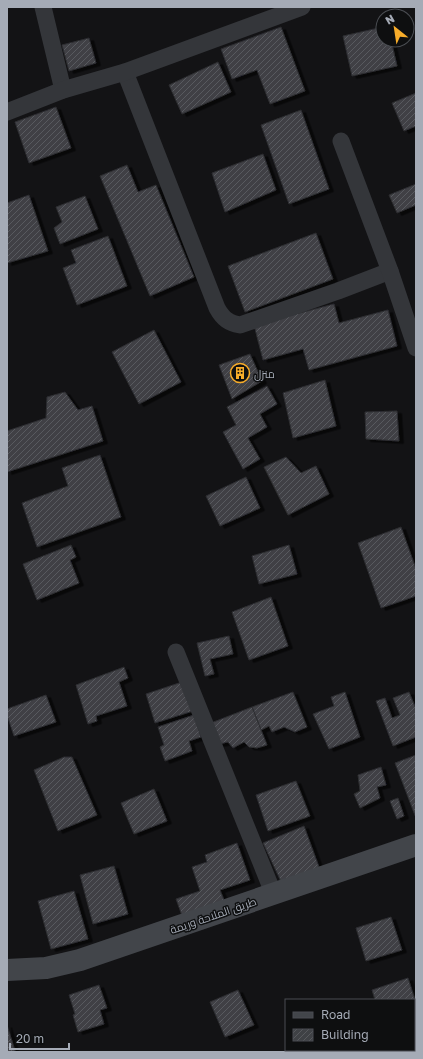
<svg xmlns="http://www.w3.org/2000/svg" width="423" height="1059" font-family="'Golos Text',Cairo,sans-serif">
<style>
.building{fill:url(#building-hatch);stroke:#2d2d31;filter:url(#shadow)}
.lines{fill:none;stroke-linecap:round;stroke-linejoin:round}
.street{stroke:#34363a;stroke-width:17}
.secondary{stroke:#42454a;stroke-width:22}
.labels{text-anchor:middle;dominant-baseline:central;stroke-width:3;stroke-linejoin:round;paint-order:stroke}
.poi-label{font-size:11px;fill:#a5abb6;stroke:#0e0f10;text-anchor:start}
.street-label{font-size:11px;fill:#a5abb6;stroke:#0e0f10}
</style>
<defs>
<pattern id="building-hatch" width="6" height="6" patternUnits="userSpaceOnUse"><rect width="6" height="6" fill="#3f4145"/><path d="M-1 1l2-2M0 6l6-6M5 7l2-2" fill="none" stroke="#585a5e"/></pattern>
<filter id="shadow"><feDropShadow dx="4.5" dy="2.5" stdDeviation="0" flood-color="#0009"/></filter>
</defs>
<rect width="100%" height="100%" fill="#131315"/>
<g class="building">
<polygon points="281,27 305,91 270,104 257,70 232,79 221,49"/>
<polygon points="383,27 383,40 391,40 397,66 352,76 343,36"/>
<polygon points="89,38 96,63 69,71 62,45"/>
<polygon points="218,62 231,92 182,114 169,85"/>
<polygon points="416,93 416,126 404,131 392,103"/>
<polygon points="56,107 71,148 29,163 15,122"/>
<polygon points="301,110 329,189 289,204 261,125"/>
<polygon points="263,154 276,190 225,212 212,173"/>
<polygon points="127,165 138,192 156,185 194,277 150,296 100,176"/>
<polygon points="416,184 416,205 397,213 389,195"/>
<polygon points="29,195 48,251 7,263 7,203"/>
<polygon points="85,196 98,229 60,244 54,228 62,222 56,207"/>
<polygon points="316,233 333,279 245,312 228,266"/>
<polygon points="108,236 127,286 77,305 63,268 76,263 71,250"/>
<polygon points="334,304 339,323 388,310 397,346 309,370 303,349 263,360 254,325"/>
<polygon points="154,330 181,382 139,404 112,352"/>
<polygon points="250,354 262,381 232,399 219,365"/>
<polygon points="325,380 336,426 293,438 283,393"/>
<polygon points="267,386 277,404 260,414 267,427 248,438 260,459 243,469 223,432 236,425 227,407"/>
<polygon points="65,392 78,410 92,406 103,441 7,472 7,431 46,418 47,397"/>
<polygon points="397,411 399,441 366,439 365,412"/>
<polygon points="100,455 121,517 37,547 22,503 68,486 62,468"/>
<polygon points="286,457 301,473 316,466 329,494 288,515 264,467"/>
<polygon points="246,477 260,508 220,526 206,496"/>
<polygon points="401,527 416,569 416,596 381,608 358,543"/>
<polygon points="71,545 76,557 70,560 79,583 37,600 23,564"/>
<polygon points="289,545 297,574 259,584 252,556"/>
<polygon points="271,597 288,646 249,660 232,612"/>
<polygon points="229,636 233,654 210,659 214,674 205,676 197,643"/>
<polygon points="124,667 128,678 119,682 127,706 96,716 97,721 88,724 76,685"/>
<polygon points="185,681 193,711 155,723 146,694"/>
<polygon points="293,692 307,727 295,732 284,727 272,732 269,726 261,730 252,707"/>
<polygon points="345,692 360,737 329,749 313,714 334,706 331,697"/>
<polygon points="409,692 416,709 416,737 393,746 376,701 385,698 392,718 400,715 393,698"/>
<polygon points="46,695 56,722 14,736 7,715 7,709"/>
<polygon points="252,707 267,745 257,748 249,747 244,742 233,748 228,742 219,744 211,723"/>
<polygon points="194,715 201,737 189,741 192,751 165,761 160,747 164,745 158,727"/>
<polygon points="416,755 416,818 395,763"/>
<polygon points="64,757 72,757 97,815 58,831 34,770"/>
<polygon points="381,767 386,785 377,787 380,798 360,808 354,794 360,791 358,775"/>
<polygon points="296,781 310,816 268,831 256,795"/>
<polygon points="154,789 167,821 134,834 121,803"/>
<polygon points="398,798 404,816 397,819 390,801"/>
<polygon points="304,826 319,867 283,886 263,843"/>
<polygon points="237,843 250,880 220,890 226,905 185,924 176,899 200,891 192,867 207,862 205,855"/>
<polygon points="114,866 128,914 93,924 80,875"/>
<polygon points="74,891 88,939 51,949 38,901"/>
<polygon points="391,917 402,950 366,961 356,928"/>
<polygon points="408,978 416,1003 416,1052 391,1052 391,1050 414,1050 414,1000 375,1000 372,990"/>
<polygon points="99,985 107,1008 100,1010 104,1024 78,1032 73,1015 75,1014 69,995"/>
<polygon points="238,990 254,1025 225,1037 210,1002"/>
<polygon points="7,1025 15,1051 12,1052 7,1052"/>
<polygon points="342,1050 377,1050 378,1052 343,1052"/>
</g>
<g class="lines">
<g class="street">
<polyline points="43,7 63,90"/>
<path d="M125,72L217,308C223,319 229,323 240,325L338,291L390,271"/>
<polyline points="7,112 63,90 125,72 302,7"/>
<polyline points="341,141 390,271 416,348"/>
<polyline points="176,652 274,895"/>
</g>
<polyline class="secondary" points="7,970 46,968 80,960 416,845"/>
</g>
<defs>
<g id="building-ring" transform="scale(1)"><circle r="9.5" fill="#0e0f10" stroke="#f7ac2a" stroke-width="1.5"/><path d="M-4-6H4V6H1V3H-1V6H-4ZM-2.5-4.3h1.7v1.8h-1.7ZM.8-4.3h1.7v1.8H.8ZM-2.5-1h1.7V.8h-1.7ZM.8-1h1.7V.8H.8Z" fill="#f7ac2a"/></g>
</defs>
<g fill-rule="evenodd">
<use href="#building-ring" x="240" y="373"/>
</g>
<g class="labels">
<g class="poi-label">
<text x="254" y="373">منزل</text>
</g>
<g class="street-label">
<text transform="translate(213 915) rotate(-19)">طريق الملاحة وريمة</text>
</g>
</g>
<rect width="423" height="1059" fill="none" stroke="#a5abb6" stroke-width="16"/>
<rect x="285" y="999" width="130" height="52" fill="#0e0f10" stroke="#4a4d52"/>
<rect x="293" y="1012" width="20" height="6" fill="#42454a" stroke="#4a4d52"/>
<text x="321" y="1019" font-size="12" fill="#a5abb6">Road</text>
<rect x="293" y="1029" width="20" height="12" fill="url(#building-hatch)" stroke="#4a4d52"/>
<text x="321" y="1039" font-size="12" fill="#a5abb6">Building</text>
<g transform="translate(395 28) rotate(330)"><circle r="19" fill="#0e0f10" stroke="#4a4d52"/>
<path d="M0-3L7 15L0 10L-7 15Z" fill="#f7ac2a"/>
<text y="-6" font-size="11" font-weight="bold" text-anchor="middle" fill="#a5abb6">N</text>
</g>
<path d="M10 1043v6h59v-6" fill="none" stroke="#a5abb6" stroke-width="2"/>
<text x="16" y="1043" font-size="12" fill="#a5abb6" stroke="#0e0f10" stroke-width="3" paint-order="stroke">20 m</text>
</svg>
